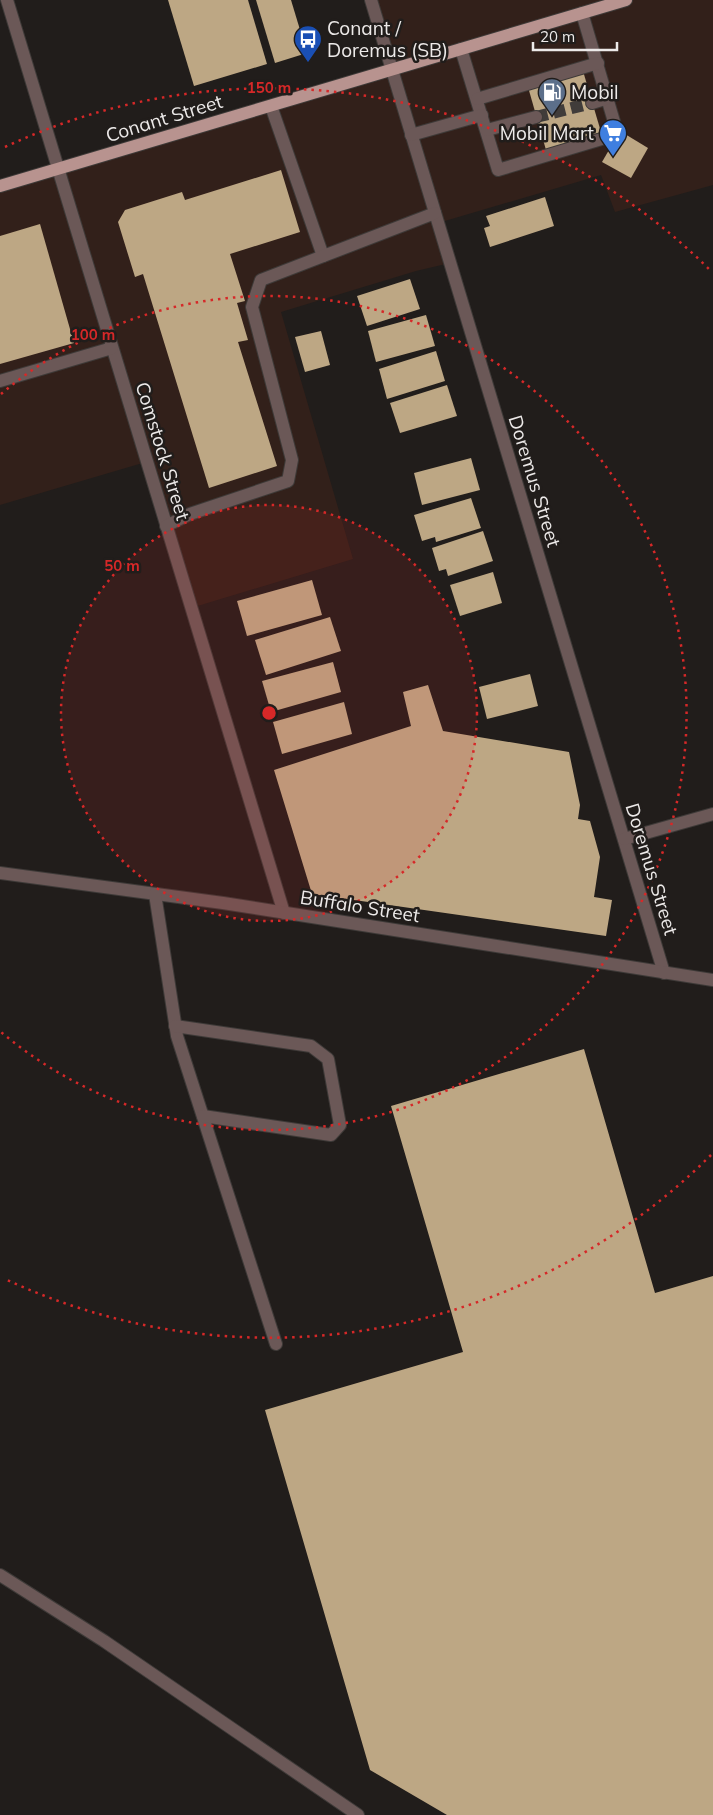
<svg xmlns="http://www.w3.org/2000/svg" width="713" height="1815" font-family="Mulish,sans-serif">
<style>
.commercial{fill:#32201a}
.building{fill:#bda784}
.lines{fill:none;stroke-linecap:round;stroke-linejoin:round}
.minor-tunnel{stroke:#403c3a;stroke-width:12;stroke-dasharray:12 6;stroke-linecap:butt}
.minor-casing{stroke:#3e3a38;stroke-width:14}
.major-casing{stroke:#3e3a38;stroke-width:14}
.minor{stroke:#6b5857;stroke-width:12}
.major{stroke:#b8938f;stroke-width:12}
.ring{fill:none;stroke:#d62828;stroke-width:2.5;stroke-dasharray:2.5 5}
.labels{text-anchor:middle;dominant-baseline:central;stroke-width:5;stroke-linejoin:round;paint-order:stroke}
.poi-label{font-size:19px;fill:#edeae9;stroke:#211d1b;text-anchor:start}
.street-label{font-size:19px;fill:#edeae9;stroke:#211d1b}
.centre{fill:#d62828;stroke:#211d1b;stroke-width:2.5}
.ring-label{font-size:15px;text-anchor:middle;font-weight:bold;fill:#d62828;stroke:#211d1b;stroke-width:5;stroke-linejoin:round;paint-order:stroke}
</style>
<rect width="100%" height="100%" fill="#211d1b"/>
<polygon class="commercial" points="371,0 713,0 713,185 615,212 601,175 438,223 450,263 416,271 281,312 353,559 191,608 146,462 0,505 0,186 391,70"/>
<g class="building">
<polygon points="168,0 248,0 267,64 194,86"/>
<polygon points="256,0 291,0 307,53 275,63"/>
<polygon points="583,71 601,132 546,150 528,87"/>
<polygon points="620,131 648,148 631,178 602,162"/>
<polygon points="281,170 300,232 230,254 245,301 237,303 248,340 238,342 277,466 209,488 143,274 135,277 118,222 125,210 182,192 185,200"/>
<polygon points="545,197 554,226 490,247 484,228 490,226 486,216"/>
<polygon points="40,224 74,343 0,364 0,236"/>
<polygon points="410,279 420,309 367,326 357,296"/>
<polygon points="426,315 435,346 376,362 368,331"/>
<polygon points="321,331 330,365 305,372 295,337"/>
<polygon points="436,351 445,381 387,399 379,369"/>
<polygon points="447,385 457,416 400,433 390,403"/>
<polygon points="471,458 480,490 422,505 414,473"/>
<polygon points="471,498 481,528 436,542 435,537 422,541 414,515"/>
<polygon points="483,531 493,561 448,576 446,569 439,571 432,548"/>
<polygon points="493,572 502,603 460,616 450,585"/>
<polygon points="312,580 322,615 247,636 237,601"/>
<polygon points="330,617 341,651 266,675 255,640"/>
<polygon points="333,662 341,692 271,712 262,681"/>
<polygon points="530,674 538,706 487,719 479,687"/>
<polygon points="428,685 443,731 569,752 580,805 578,819 590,821 600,857 594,897 612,900 606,936 312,894 274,770 411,726 403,692"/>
<polygon points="344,702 352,734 282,754 273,722"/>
<polygon points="584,1049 655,1293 713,1276 713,1815 447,1815 370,1770 265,1410 463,1352 391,1106"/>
</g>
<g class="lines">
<polyline class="minor-tunnel" points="536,117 592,103"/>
<g class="minor-casing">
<g id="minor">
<polyline points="7,0 284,913"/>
<polyline points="371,0 664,973"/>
<polyline points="461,49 498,170 605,138 615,125 582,13"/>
<polyline points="477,99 598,63"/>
<polyline points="592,103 608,98"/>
<polyline points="271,106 323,256"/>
<polyline points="487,130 536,117"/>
<polyline points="411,135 482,115"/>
<polyline points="0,381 112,348"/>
<polyline points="166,526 190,514 288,481 292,460 252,307 261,280 435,213"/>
<polyline points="624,839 713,814"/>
<polyline points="0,873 223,903 713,980"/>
<polyline points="155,894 177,1036 276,1344"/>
<polyline points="175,1026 311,1046 328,1059 340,1125 331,1135 203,1116"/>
<polyline points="0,1575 104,1641 358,1815"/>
</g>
</g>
<g class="major-casing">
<polyline id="major" points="0,186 626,0"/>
</g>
<use href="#minor" class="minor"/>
<use href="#major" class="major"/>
</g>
<circle cx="269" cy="713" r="208" fill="#d62828" fill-opacity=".12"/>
<g class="ring">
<circle cx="269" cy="713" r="208"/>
<path d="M1 394A417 417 0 1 1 1 1032"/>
<path d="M711 1155A625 625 0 0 1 5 1279M5 147A625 625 0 0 1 711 271"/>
</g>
<defs>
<g id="bus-pin" transform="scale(1.4375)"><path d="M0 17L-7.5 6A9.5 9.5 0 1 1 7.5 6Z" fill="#1a4fb4" stroke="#211d1b"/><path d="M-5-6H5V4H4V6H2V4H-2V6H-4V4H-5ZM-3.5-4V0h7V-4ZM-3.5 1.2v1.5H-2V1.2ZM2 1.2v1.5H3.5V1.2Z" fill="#fff"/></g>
<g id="fuel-pin" transform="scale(1.4375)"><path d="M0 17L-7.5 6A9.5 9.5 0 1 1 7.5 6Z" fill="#5c6f8a" stroke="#211d1b"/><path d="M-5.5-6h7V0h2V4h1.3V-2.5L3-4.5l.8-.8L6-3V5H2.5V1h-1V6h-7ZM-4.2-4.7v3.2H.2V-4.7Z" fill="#fff"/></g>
<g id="supermarket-pin" transform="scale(1.4375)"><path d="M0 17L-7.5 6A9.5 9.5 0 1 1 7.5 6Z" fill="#3f7fe0" stroke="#211d1b"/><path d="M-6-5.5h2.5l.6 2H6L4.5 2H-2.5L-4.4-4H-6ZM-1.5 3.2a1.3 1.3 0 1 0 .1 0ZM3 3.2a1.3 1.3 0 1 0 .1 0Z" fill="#fff"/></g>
</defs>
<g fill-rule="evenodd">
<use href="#bus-pin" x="308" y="39"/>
<use href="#fuel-pin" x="552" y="92"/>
<use href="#supermarket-pin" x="613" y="133"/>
</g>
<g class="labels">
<g class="poi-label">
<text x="327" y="28">Conant /<tspan x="327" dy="22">Doremus (SB)</tspan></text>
<text x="571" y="92">Mobil</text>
<text x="594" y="133" text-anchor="end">Mobil Mart</text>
</g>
<g class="street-label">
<text transform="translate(164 118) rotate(-17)">Conant Street</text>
<text transform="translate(163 451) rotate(73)">Comstock Street</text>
<text transform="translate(535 481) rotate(73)">Doremus Street</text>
<text transform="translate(652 869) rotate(73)">Doremus Street</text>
<text transform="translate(360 906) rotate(9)">Buffalo Street</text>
</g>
</g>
<circle cx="269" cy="713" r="8" class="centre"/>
<g class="ring-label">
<text x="269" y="93">150 m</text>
<text x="93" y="340">100 m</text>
<text x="122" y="571">50 m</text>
</g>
<path d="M533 42v8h84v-8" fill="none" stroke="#edeae9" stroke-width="2.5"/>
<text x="540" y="42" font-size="15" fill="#edeae9" stroke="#211d1b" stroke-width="4" paint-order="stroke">20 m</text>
</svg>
